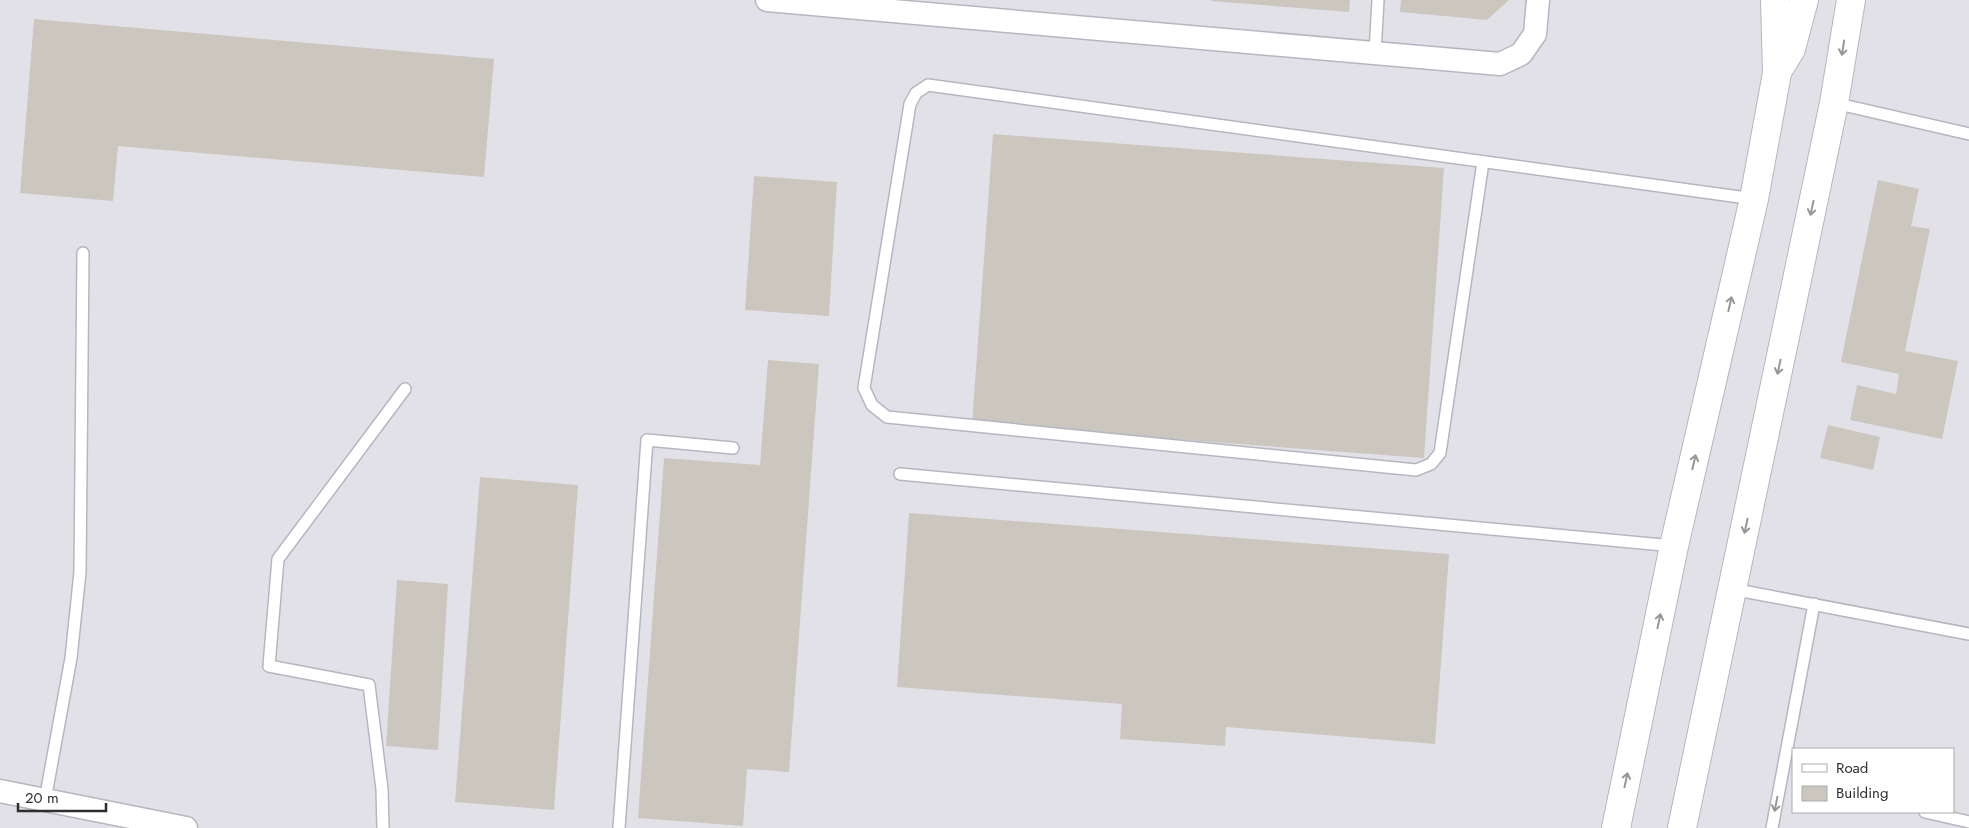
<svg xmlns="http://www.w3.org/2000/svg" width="1969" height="828" font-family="Jost,sans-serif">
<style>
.industrial{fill:#e3e1e8;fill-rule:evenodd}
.building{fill:#cbc7bf}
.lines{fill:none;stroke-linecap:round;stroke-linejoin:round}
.lane-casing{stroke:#b4b7c1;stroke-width:14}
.street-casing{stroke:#b4b7c1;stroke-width:25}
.secondary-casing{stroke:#b4b7c1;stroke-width:30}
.lane{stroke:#fff;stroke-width:11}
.street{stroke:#fff;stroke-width:22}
.secondary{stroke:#fff;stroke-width:28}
.oneway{stroke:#969696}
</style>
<rect width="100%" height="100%" fill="#efe9e1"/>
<path class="industrial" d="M0,0H1969V828H0ZM1793,749H1953V812H1793Z"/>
<g class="building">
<polygon points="1211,0 1350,0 1349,12 1211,1"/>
<polygon points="1401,0 1509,0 1487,20 1400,12"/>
<polygon points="34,19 494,59 484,177 118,146 113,201 20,193"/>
<polygon points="993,134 1444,168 1424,458 972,424"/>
<polygon points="754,176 837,182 829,316 745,310"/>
<polygon points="1878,180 1919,189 1911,226 1930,229 1905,351 1958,361 1942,439 1850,420 1857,385 1896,394 1899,374 1841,362"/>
<polygon points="768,360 819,364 789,772 747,769 743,826 638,818 664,458 760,465"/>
<polygon points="1828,425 1880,437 1873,470 1820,458"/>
<polygon points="480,477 578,485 554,810 455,802"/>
<polygon points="909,513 1449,554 1435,744 1226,727 1225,746 1120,739 1122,704 897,687"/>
<polygon points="397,580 448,584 438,750 386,746"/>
</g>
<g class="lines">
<g class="lane-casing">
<g id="lane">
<polyline points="1375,53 1378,0"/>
<polyline points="1834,103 1969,134"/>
<polyline points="1483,162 1440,453 1431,464 1416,470 887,417 872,405 864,388 910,104 916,93 928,85 1754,199"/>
<polyline points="900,474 1674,546"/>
<polyline points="1732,589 1969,634"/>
<polyline points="45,800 71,658 80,572 83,253"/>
<polyline points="1925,812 1969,822"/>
<polyline points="383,828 382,789 369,685 269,666 278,559 405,389"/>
<polyline points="619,828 647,440 733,448"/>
<polyline points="1772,828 1814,604"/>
</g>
</g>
<g class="street-casing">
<g id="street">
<polyline points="767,0 1500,64 1521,54 1535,34 1538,0"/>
<polyline points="0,791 186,828"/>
</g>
</g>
<g class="secondary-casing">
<g id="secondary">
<polyline points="1780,67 1791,49 1804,0"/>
<polyline points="1616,828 1674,546 1754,199 1777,73 1775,0"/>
<polyline points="1682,828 1834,103 1851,0"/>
</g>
</g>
<use href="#lane" class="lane"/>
<use href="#street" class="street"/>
<use href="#secondary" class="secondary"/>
</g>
<defs><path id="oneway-shaft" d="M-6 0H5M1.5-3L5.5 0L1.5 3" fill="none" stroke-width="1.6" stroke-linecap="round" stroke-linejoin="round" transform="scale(1.25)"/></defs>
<g class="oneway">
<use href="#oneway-shaft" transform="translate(1843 48) rotate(99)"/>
<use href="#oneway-shaft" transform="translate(1812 208) rotate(102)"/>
<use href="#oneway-shaft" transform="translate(1730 304) rotate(-77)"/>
<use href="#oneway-shaft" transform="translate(1779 367) rotate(102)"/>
<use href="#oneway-shaft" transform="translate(1694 462) rotate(-77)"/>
<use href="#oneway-shaft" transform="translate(1746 526) rotate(102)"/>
<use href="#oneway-shaft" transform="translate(1659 621) rotate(-78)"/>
<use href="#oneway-shaft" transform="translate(1626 780) rotate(-78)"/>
<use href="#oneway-shaft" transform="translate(1776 804) rotate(101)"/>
</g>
<rect x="1792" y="748" width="162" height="65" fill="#ffffff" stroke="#ababab"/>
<rect x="1802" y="764" width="25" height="8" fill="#ffffff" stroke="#ababab"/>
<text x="1836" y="773" font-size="15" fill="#2e2e2e">Road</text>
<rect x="1802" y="786" width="25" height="15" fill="#cbc7bf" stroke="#ababab"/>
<text x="1836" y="798" font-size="15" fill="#2e2e2e">Building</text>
<path d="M18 803v8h88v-8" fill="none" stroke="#2e2e2e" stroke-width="2.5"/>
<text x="25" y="803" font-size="15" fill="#2e2e2e" stroke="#ffffff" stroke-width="4" paint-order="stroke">20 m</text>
</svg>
